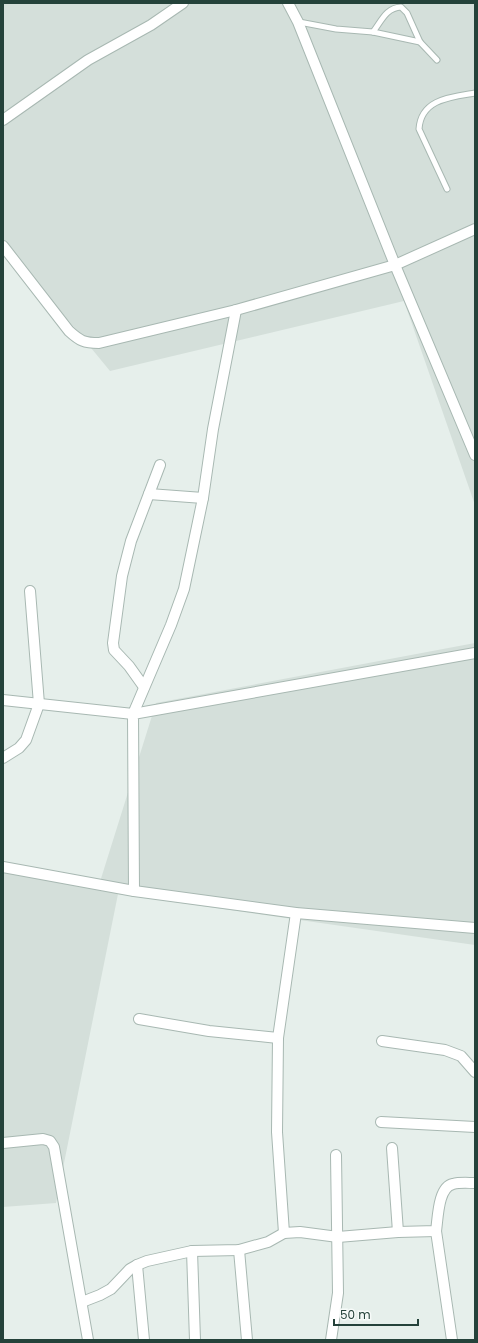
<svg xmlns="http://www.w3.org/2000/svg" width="478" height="1343" font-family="Poppins,sans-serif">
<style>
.built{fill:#d4dfda}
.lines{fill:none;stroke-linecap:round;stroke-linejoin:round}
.service-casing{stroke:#a8b8b2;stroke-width:7}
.minor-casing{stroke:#a8b8b2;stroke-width:12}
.service{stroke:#fff;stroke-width:5}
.minor{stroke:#fff;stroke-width:10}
</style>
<rect width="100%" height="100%" fill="#e6efeb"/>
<g class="built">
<polygon points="3,3 475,3 475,505 404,301 110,371 3,241"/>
<polygon points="475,643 475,945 118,894 56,1203 3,1207 3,862 99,885 156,703"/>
</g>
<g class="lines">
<g class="service-casing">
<g id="service">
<polyline points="299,22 336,29 373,32 420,42"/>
<path d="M373,32C382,20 386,8 401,7L407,13L420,42L437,60"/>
<path d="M447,189L419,129C421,99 451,97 475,93"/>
</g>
</g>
<g class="minor-casing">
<g id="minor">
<polyline points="288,3 298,22 395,265 475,455"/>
<polyline points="3,120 88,60 151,25 183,3"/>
<path d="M3,246L69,331C80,341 84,343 99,343L236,310L395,265L475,229"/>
<polyline points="149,494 203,498"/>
<polyline points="144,687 129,666 114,650 113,643 122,576 131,541 160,465"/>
<polyline points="3,700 133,714 171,625 184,589 203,498 213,429 236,310"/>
<polyline points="3,758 19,748 26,740 39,704 30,591"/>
<polyline points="3,867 134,891 296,913 475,928"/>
<polyline points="134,891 133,714 475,653"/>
<path d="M296,913L278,1038L277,1132L284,1233L300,1232L338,1237L398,1232L436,1231C438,1218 438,1187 453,1184C460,1182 468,1183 475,1183"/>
<polyline points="139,1019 209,1031 278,1038"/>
<polyline points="382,1041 445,1050 461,1056 475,1072"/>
<polyline points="381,1122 475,1127"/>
<polyline points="3,1143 43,1139 50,1141 54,1147 88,1340"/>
<polyline points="392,1148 398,1232"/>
<polyline points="436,1231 452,1340"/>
<polyline points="239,1250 247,1340"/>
<polyline points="192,1251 195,1340"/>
<polyline points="137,1265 144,1340"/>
<polyline points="82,1302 100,1295 111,1289 130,1269 137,1265 147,1261 192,1251 239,1250 268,1242 284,1233"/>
<polyline points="331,1340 338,1293 336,1155"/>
</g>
</g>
<use href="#service" class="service"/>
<use href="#minor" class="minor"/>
</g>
<rect width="478" height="1343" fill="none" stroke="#24423a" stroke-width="8"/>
<path d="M334 1319v6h84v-6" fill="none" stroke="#24423a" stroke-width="2"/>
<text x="340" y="1319" font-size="12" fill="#24423a" stroke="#f7fbf9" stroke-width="3" paint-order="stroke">50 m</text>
</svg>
